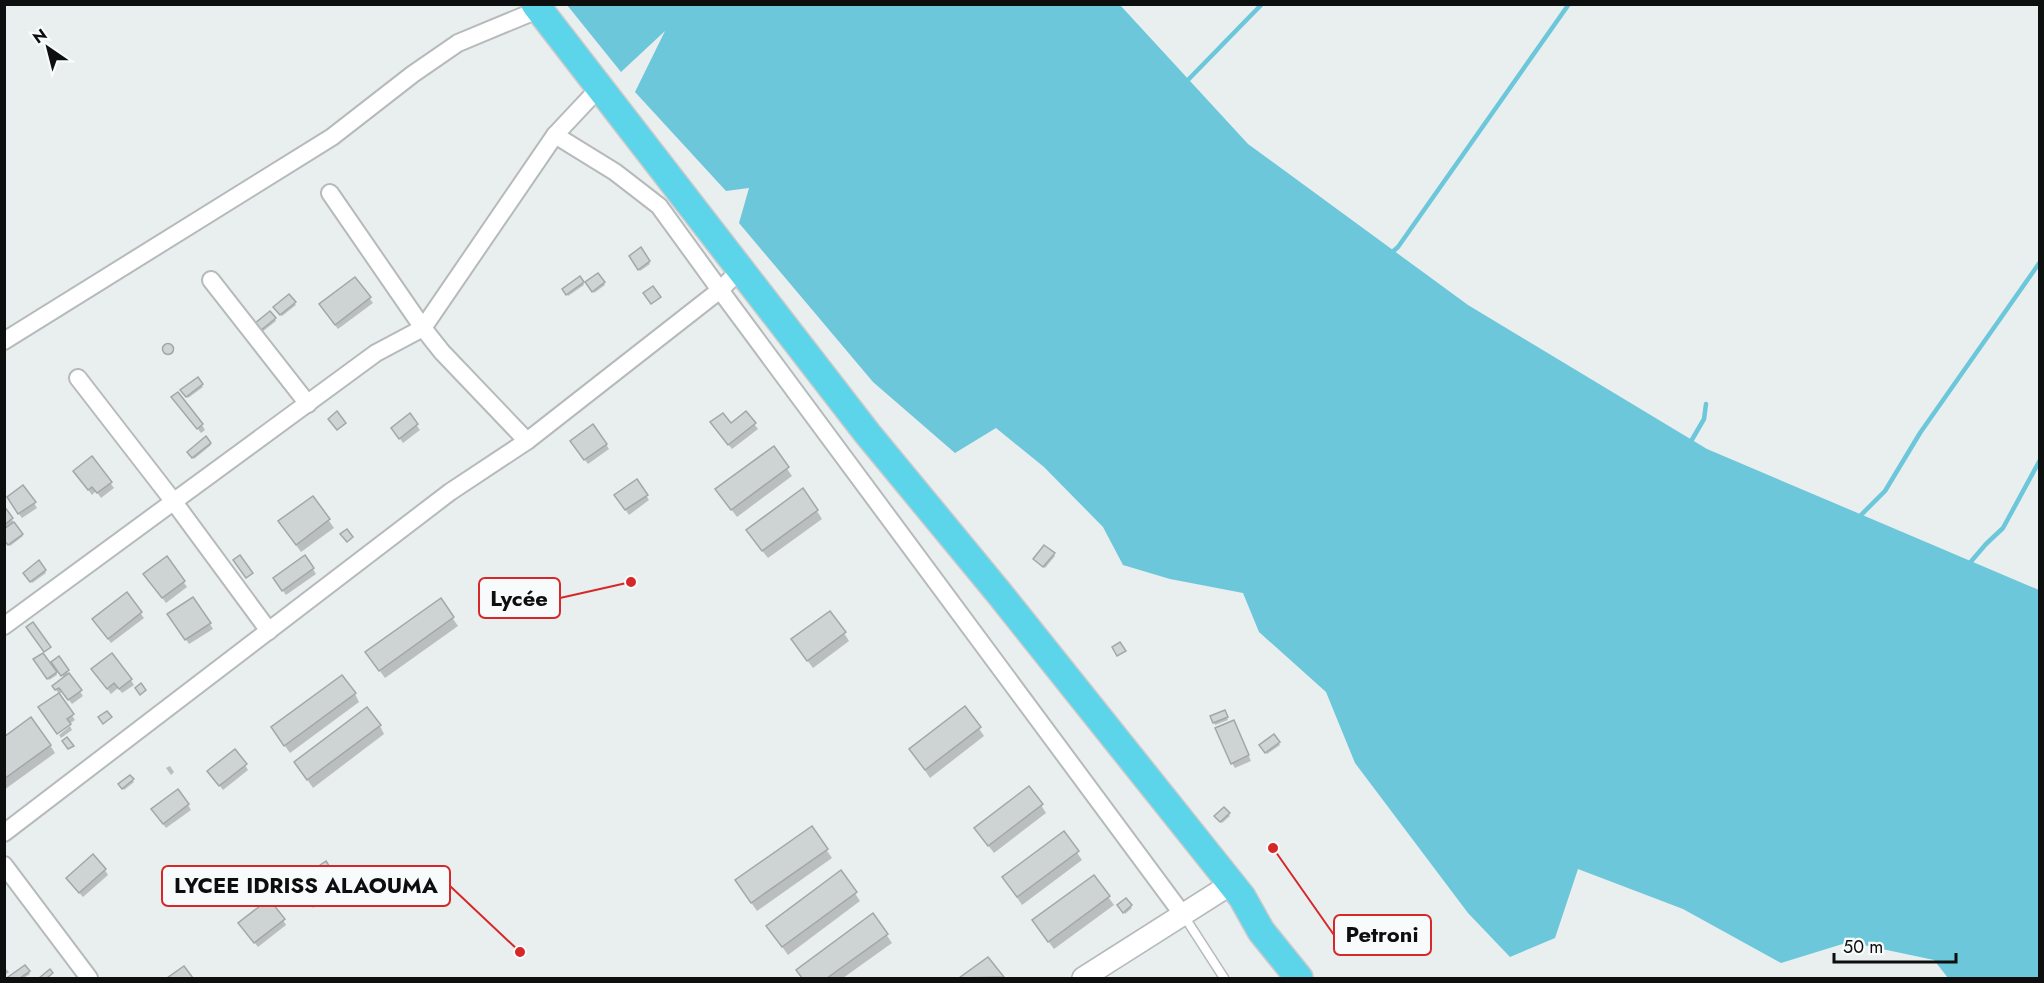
<svg xmlns="http://www.w3.org/2000/svg" width="2044" height="983" font-family="Jost,sans-serif">
<style>
.water{fill:#6cc7db}
.shadow{fill:#0003}
.lines{fill:none;stroke-linecap:round;stroke-linejoin:round}
.stream{stroke:#6cc7db;stroke-width:4.5}
.building{fill:#ced3d3;stroke:#a3a7a8;stroke-width:1.5}
.service-casing{stroke:#b6babb;stroke-width:11}
.minor-casing{stroke:#b6babb;stroke-width:20}
.tertiary-casing{stroke:#b6babb;stroke-width:24}
.trunk-casing{stroke:#cacaca;stroke-width:30}
.service{stroke:#fff;stroke-width:8}
.minor{stroke:#fff;stroke-width:16}
.tertiary{stroke:#fff;stroke-width:21}
.trunk{stroke:#5cd4ea;stroke-width:27}
.leader{fill:none;stroke:#d62828;stroke-width:2}
.callout-dot{fill:#d62828;stroke:#f7fbfc;stroke-width:2}
.callout{fill:#f7fbfc;stroke:#d62828;stroke-width:2}
.callout-label{font-size:22px;text-anchor:middle;font-weight:bold;fill:#0d0e0e}
</style>
<rect width="100%" height="100%" fill="#e9eeef"/>
<polygon class="water" points="567,5 1120,5 1248,144 1468,305 1707,449 2039,590 2039,978 1948,978 1934,960 1849,942 1781,963 1683,909 1578,869 1555,938 1510,957 1468,913 1355,763 1326,692 1259,632 1243,593 1170,579 1123,565 1103,527 1044,467 996,428 955,453 873,382 739,223 749,188 726,191 635,92 665,31 621,72"/>
<g class="shadow">
<polygon points="641,249 650,264 640,271 630,257"/>
<polygon points="598,275 605,285 594,293 587,283"/>
<polygon points="580,278 584,285 568,296 564,289"/>
<polygon points="355,279 373,303 338,329 324,310"/>
<polygon points="294,303 296,305 282,316 276,310"/>
<polygon points="275,319 276,321 262,332 256,325"/>
<circle cx="169" cy="350" r="5"/>
<polygon points="198,379 203,387 188,398 182,391"/>
<polygon points="176,402 202,425 205,430 201,433"/>
<polygon points="746,413 758,429 732,449 715,428 731,425"/>
<polygon points="410,416 420,430 403,443 396,433"/>
<polygon points="206,438 211,445 194,459 189,452"/>
<polygon points="606,444 609,449 588,464 575,446"/>
<polygon points="773,448 792,476 737,517 722,497"/>
<polygon points="92,458 114,488 101,498 96,491 92,495 78,476"/>
<polygon points="646,495 649,500 629,515 619,500"/>
<polygon points="313,498 334,528 301,552 285,530"/>
<polygon points="11,503 34,503 37,508 22,518"/>
<polygon points="4,508 23,536 10,546 4,539"/>
<polygon points="817,511 822,519 768,558 753,539"/>
<polygon points="1053,554 1055,556 1045,568 1036,561"/>
<polygon points="167,559 187,587 166,603 148,579"/>
<polygon points="39,562 46,573 32,583 25,573"/>
<polygon points="313,569 316,574 286,595 278,584"/>
<polygon points="127,595 144,618 111,643 97,624"/>
<polygon points="440,600 458,626 385,678 372,660"/>
<polygon points="172,619 210,624 213,629 189,644"/>
<polygon points="844,633 849,641 813,668 798,648"/>
<polygon points="42,655 50,665 58,658 83,696 72,704 62,692 58,695 75,720 57,732 40,708 59,694 54,687 65,679 54,665 57,675 49,680 35,660"/>
<polygon points="96,674 131,680 134,685 122,693 118,688 111,694"/>
<polygon points="355,694 359,702 290,753 278,736"/>
<polygon points="965,708 984,736 930,778 911,750"/>
<polygon points="1225,712 1228,720 1215,725 1212,717"/>
<polygon points="70,726 72,730 61,738 59,735"/>
<polygon points="380,726 384,734 313,788 296,763"/>
<polygon points="1236,727 1251,761 1235,768 1232,763"/>
<polygon points="1274,736 1280,745 1267,754 1261,745"/>
<polygon points="4,739 50,745 55,753 4,790"/>
<polygon points="245,765 248,770 223,790 212,776"/>
<polygon points="170,766 174,772 171,775 166,768"/>
<polygon points="130,777 134,782 124,790 120,785"/>
<polygon points="188,805 191,810 166,828 156,814"/>
<polygon points="1041,805 1046,813 994,853 981,836"/>
<polygon points="1224,809 1230,816 1222,823 1217,818"/>
<polygon points="811,828 832,858 757,911 741,888"/>
<polygon points="1064,833 1082,860 1022,905 1004,878"/>
<polygon points="325,864 342,889 313,908 299,888"/>
<polygon points="105,870 108,875 83,897 71,884"/>
<polygon points="841,872 860,901 788,955 773,934"/>
<polygon points="1094,877 1114,905 1054,949 1039,929"/>
<polygon points="1126,900 1132,908 1125,914 1119,906"/>
<polygon points="873,915 892,943 843,978 803,978 798,970"/>
<polygon points="283,920 286,925 258,947 243,928"/>
<polygon points="988,959 1003,978 961,978"/>
<polygon points="4,967 9,972 4,976"/>
<polygon points="25,967 30,974 24,978 11,978"/>
</g>
<g class="lines">
<g class="stream">
<polyline points="1186,82 1262,4"/>
<polyline points="1390,254 1398,247 1569,4"/>
<polyline points="1690,443 1704,419 1706,404"/>
<polyline points="1857,519 1885,491 1920,433 2040,262"/>
<polyline points="1968,565 1986,544 2003,528 2040,460"/>
</g>
</g>
<g class="building">
<polygon points="641,247 650,261 638,270 629,256"/>
<polygon points="598,273 605,282 592,292 585,282"/>
<polygon points="580,276 584,282 566,295 562,289"/>
<polygon points="355,277 371,297 335,325 319,304"/>
<polygon points="653,286 661,297 651,304 643,293"/>
<polygon points="289,294 296,302 280,315 273,307"/>
<polygon points="270,311 276,318 260,331 254,324"/>
<circle cx="168" cy="349" r="5.5"/>
<polygon points="198,377 203,384 186,397 180,390"/>
<polygon points="178,392 203,424 197,429 171,397"/>
<polygon points="337,411 346,423 337,430 328,419"/>
<polygon points="746,411 756,423 728,445 710,422 723,413 731,423"/>
<polygon points="410,413 418,424 399,439 391,428"/>
<polygon points="593,424 607,444 584,460 570,441"/>
<polygon points="206,436 211,443 192,458 187,452"/>
<polygon points="774,446 789,467 731,510 715,489"/>
<polygon points="92,456 112,482 97,493 92,487 88,490 73,471"/>
<polygon points="637,479 648,495 625,510 614,495"/>
<polygon points="23,485 36,502 18,514 7,497"/>
<polygon points="803,488 818,510 762,551 746,530"/>
<polygon points="313,496 330,519 296,545 278,521"/>
<polygon points="4,506 13,518 4,525"/>
<polygon points="14,522 23,534 8,545 4,540 4,529"/>
<polygon points="347,529 353,537 347,542 340,534"/>
<polygon points="1044,545 1055,553 1043,567 1033,559"/>
<polygon points="240,555 253,573 246,578 233,560"/>
<polygon points="305,555 314,568 282,591 273,578"/>
<polygon points="167,556 185,581 162,598 143,574"/>
<polygon points="39,560 46,570 30,582 23,573"/>
<polygon points="127,592 142,612 108,639 92,619"/>
<polygon points="193,597 211,623 185,640 167,614"/>
<polygon points="441,598 454,617 379,671 365,652"/>
<polygon points="830,611 846,632 807,661 791,639"/>
<polygon points="33,622 51,647 44,652 26,627"/>
<polygon points="1120,642 1126,651 1117,656 1112,647"/>
<polygon points="43,653 57,672 47,679 33,659"/>
<polygon points="112,653 132,679 119,689 114,683 107,689 91,669"/>
<polygon points="59,656 69,670 61,676 51,662"/>
<polygon points="69,673 82,690 68,700 59,688 55,690 52,686"/>
<polygon points="342,675 356,693 284,746 271,727"/>
<polygon points="141,683 146,690 140,695 135,688"/>
<polygon points="59,693 74,714 67,719 71,724 57,734 38,707"/>
<polygon points="965,706 981,727 925,770 909,749"/>
<polygon points="367,707 381,725 307,780 294,762"/>
<polygon points="1225,710 1228,717 1213,723 1210,716"/>
<polygon points="107,711 112,717 103,724 98,717"/>
<polygon points="31,717 51,745 4,779 4,737"/>
<polygon points="1234,720 1249,755 1231,764 1215,728"/>
<polygon points="1274,734 1280,742 1265,753 1259,745"/>
<polygon points="67,737 74,746 68,749 62,741"/>
<polygon points="235,749 247,764 219,786 207,771"/>
<polygon points="130,775 134,779 122,789 118,784"/>
<polygon points="1029,786 1043,804 988,846 974,828"/>
<polygon points="178,789 189,804 163,824 151,809"/>
<polygon points="1224,807 1230,813 1220,822 1214,816"/>
<polygon points="812,826 828,849 751,903 735,880"/>
<polygon points="1064,831 1079,851 1017,897 1002,877"/>
<polygon points="93,854 106,869 79,893 66,878"/>
<polygon points="326,861 340,883 309,904 294,883"/>
<polygon points="841,870 857,892 782,947 766,926"/>
<polygon points="1094,875 1110,896 1048,942 1032,920"/>
<polygon points="1126,898 1132,905 1123,913 1117,905"/>
<polygon points="269,899 285,919 254,943 238,923"/>
<polygon points="873,913 888,934 827,978 802,978 796,970"/>
<polygon points="988,957 1004,977 959,978"/>
<polygon points="25,965 30,971 20,978 9,978 8,977"/>
<polygon points="184,966 193,978 167,978"/>
<polygon points="50,969 53,973 47,978 39,978"/>
</g>
<g class="lines">
<g class="service-casing">
<polyline id="service" points="1184,916 1224,978"/>
</g>
<g class="minor-casing">
<g id="minor">
<polyline points="555,135 615,172 659,206 720,290 741,269"/>
<polyline points="330,193 423,328 442,352 527,441"/>
<polyline points="211,280 308,404"/>
<polyline points="4,341 332,137 413,74 458,43 540,9"/>
<polyline points="78,378 174,502 269,631"/>
<polyline points="4,626 376,353 423,328 555,135 600,87"/>
<polyline points="4,833 450,492 527,441 720,290 1183,915"/>
<polyline points="4,865 89,978"/>
</g>
</g>
<g class="tertiary-casing">
<polyline id="tertiary" points="1083,978 1231,884"/>
</g>
<g class="trunk-casing">
<polyline id="trunk" points="535,4 867,433 999,593 1242,897 1261,931 1299,978"/>
</g>
<use href="#service" class="service"/>
<use href="#minor" class="minor"/>
<use href="#tertiary" class="tertiary"/>
<use href="#trunk" class="trunk"/>
</g>
<path class="leader" d="M631 582L560 598M520 952L450 886M1273 848L1334 935"/>
<g class="callout-dot">
<circle cx="631" cy="582" r="6"/>
<circle cx="520" cy="952" r="6"/>
<circle cx="1273" cy="848" r="6"/>
</g>
<g class="callout">
<rect x="479" y="578" width="81" height="40" rx="6"/>
<rect x="162" y="866" width="288" height="40" rx="6"/>
<rect x="1334" y="915" width="97" height="40" rx="6"/>
</g>
<g class="callout-label">
<text x="519" y="606">Lycée</text>
<text x="306" y="893">LYCEE IDRISS ALAOUMA</text>
<text x="1382" y="942">Petroni</text>
</g>
<rect width="2044" height="983" fill="none" stroke="#0d0e0e" stroke-width="12"/>
<g transform="translate(48 48) rotate(325)" stroke="#f7fbfc" stroke-width="4.5" paint-order="stroke">
<path d="M0-4.5L10 22L0 15L-10 22Z" fill="#0d0e0e"/>
<text y="-9" font-size="16" font-weight="bold" text-anchor="middle" fill="#0d0e0e">N</text>
</g>
<path d="M1834 953v9h122v-9" fill="none" stroke="#0d0e0e" stroke-width="3"/>
<text x="1843" y="953" font-size="18" fill="#0d0e0e" stroke="#f7fbfc" stroke-width="4.5" paint-order="stroke">50 m</text>
</svg>
